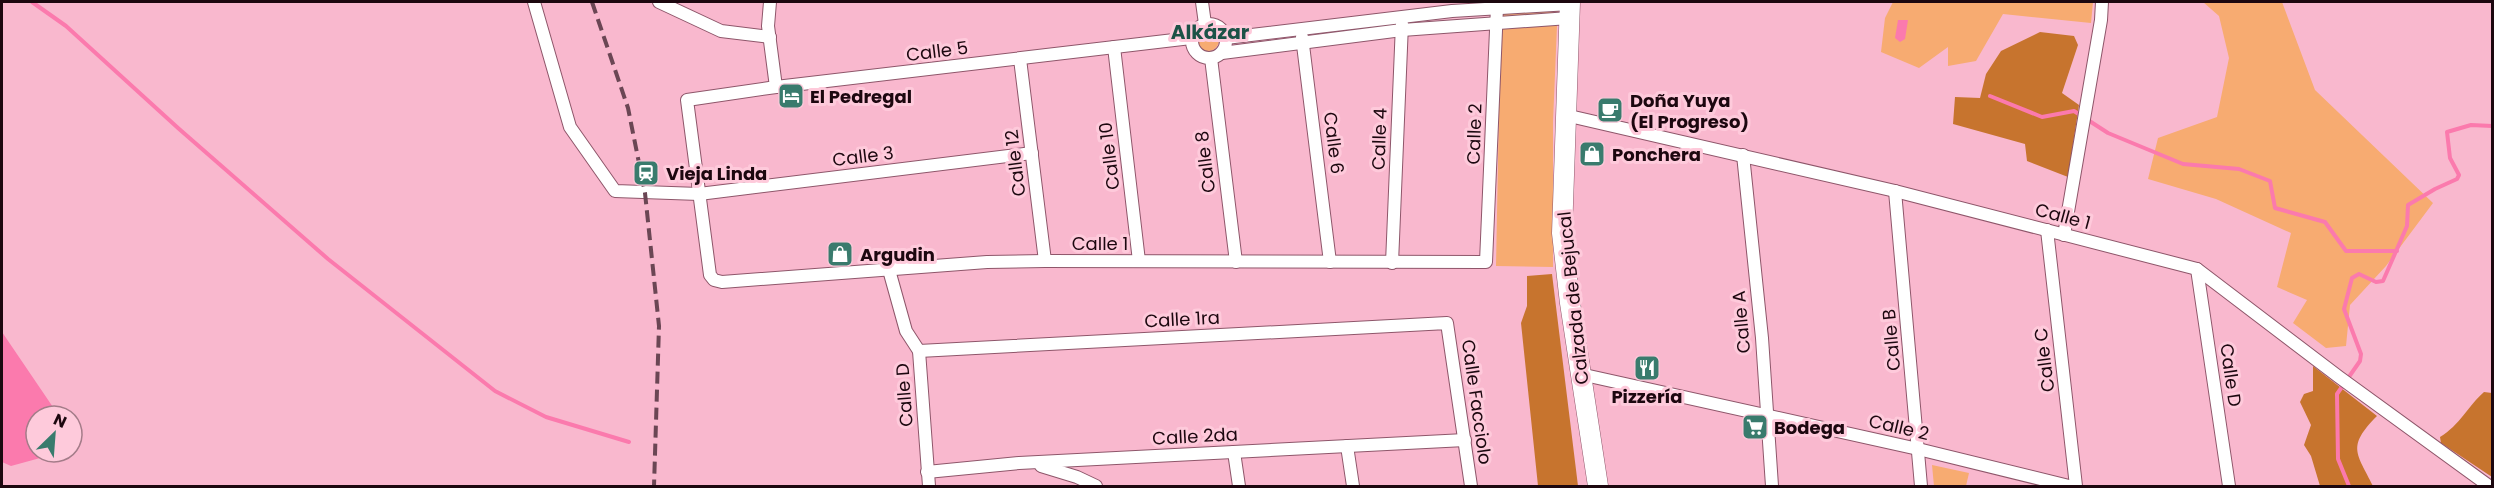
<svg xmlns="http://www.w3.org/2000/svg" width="2494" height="488" font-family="Poppins,sans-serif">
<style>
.green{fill:#f7ab71}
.forest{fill:#c7742e}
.water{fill:#fb7aad}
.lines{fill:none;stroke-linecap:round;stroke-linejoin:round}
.stream{stroke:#fb7aad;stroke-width:4}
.minor-casing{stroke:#8e566a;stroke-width:14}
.primary-casing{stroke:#8e566a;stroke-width:21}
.minor{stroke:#fff;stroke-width:12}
.primary{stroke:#fff;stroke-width:20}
.rail{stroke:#6b4654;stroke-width:4;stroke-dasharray:12 6;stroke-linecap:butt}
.labels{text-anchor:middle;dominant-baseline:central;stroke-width:6;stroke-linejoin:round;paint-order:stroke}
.street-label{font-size:18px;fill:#1c070f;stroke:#fecadb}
.poi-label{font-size:18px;font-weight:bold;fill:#1c070f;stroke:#fecadb;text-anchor:start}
.neighbourhood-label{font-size:20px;font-weight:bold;fill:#1c5247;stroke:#fecadb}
</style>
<rect width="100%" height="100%" fill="#f9b8ce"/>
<g class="green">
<polygon points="1501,2 1558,2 1553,122 1553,267 1496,266"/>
<polygon points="1893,2 2093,2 2091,23 2003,14 1976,61 1948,66 1948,47 1919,68 1881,52 1885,18"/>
<polygon points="2203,2 2282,2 2315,90 2433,203 2386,266 2350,305 2346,346 2326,348 2293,323 2307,300 2277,287 2291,233 2216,199 2148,179 2158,138 2217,117 2229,58 2219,16"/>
<circle cx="1208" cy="40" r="11"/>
<polygon points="1932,465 1969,473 1966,486 1934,486"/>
</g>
<g class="forest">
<polygon points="2040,32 2074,36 2078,45 2062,93 2079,105 2068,177 2027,161 2025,144 1953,124 1955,97 1980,98 1986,74 2001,51"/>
<polygon points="1552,274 1578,486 1538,486 1521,323 1527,306 1527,276"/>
<path d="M2313,366L2377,416C2346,447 2357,453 2373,486H2320L2311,456L2304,445L2311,425L2300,402L2304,394L2313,391Z"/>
<path d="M2484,392L2492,393V477L2441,443L2440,437C2460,425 2468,406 2484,392Z"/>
</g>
<g class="water">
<polygon points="1898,20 1908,20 1905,39 1900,42 1895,38"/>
<polygon points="2,332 59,416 36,416 36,452 62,452 11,466 2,462"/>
</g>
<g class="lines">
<g class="stream">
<polyline points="32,2 66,26 178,128 328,259 495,391 546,417 629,442"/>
<polyline points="1990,96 2042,117 2074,111 2108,133 2183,164 2239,169 2270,181 2275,208 2325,222 2346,251 2397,251"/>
<polyline points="2349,486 2338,459 2337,394 2360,361 2361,354 2344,309 2352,278 2359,274 2376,282 2383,281 2407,226 2408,205 2435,189 2457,179 2459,175 2450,158 2447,132 2471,125 2492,126"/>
</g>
<g class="minor-casing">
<g id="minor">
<polyline points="534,2 570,127 615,191 699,194 1032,153"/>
<polyline points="659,2 721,31 770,37"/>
<polyline points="770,2 768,26 776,87"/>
<polyline points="1202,2 1205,24"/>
<circle cx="1209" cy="41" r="17"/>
<polyline points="1302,37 1330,262"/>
<polyline points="1191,38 776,87 687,100 710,275 714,280 722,282 987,262 1045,261 1486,262 1497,7"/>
<polyline points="1226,38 1452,11 1570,4"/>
<polyline points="1114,47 1139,261"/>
<polyline points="1222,53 1402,30 1569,18"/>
<polyline points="1211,58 1236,262"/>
<polyline points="1020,59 1045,261"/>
<polyline points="1565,115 1895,191 2197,269 2339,377 2489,486"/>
<polyline points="1743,155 1762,338 1772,486"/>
<polyline points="1895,191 1921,486"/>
<polyline points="2047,230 2076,486"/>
<polyline points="2064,235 2101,20 2102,2"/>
<polyline points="1392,263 1402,24"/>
<polyline points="2197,269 2229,486"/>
<polyline points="889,270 906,331 919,351 929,486"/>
<polyline points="919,351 1447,323 1471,486"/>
<polyline points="1580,374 1918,449 2069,486"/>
<polyline points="1347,446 1353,486"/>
<polyline points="1234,452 1239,486"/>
<polyline points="1041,466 1077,477 1096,486"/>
<polyline points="927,472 1019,463 1465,440"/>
</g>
</g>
<g class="primary-casing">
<polyline id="primary" points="1570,2 1562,233 1570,303 1598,486"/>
</g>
<use href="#minor" class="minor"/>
<use href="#primary" class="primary"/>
<polyline class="rail" points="592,2 628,108 645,193 659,326 654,486"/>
</g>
<defs>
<g id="hotel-square" transform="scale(1.35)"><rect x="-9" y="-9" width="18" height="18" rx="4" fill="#397b6d" stroke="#fecadb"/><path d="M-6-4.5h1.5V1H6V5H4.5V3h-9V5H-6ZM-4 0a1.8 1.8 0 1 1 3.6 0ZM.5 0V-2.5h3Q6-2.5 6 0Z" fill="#fff"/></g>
<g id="cafe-square" transform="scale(1.35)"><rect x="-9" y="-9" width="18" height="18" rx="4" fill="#397b6d" stroke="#fecadb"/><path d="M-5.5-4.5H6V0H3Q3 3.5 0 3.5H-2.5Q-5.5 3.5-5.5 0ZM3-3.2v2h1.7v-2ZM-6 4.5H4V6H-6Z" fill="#fff"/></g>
<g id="shop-square" transform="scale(1.35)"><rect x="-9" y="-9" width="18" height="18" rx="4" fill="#397b6d" stroke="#fecadb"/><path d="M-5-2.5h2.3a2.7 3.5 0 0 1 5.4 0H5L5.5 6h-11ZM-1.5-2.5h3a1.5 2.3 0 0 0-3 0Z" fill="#fff"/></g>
<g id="station-square" transform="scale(1.35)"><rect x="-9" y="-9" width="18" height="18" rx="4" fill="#397b6d" stroke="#fecadb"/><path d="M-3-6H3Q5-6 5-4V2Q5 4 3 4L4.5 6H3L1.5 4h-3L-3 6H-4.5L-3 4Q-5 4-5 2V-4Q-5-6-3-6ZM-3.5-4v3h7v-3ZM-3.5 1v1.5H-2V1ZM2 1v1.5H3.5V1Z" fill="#fff"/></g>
<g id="restaurant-square" transform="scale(1.35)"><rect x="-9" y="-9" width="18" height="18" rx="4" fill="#397b6d" stroke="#fecadb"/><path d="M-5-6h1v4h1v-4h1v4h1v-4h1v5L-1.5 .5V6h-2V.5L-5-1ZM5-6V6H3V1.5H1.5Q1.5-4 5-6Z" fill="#fff"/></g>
<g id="supermarket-square" transform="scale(1.35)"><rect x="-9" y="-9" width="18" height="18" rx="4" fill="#397b6d" stroke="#fecadb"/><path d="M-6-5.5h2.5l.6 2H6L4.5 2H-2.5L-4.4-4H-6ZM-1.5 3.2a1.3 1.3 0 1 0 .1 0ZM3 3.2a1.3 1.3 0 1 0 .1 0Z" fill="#fff"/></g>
</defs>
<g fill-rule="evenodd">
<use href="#hotel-square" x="791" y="96"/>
<use href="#cafe-square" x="1610" y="110"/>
<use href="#shop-square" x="1592" y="154"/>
<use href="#station-square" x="646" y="173"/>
<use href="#shop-square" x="840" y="254"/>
<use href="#restaurant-square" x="1647" y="368"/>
<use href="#supermarket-square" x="1755" y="427"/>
</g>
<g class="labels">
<g class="street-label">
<text transform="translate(937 51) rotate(-7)">Calle 5</text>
<text transform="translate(1474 134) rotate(-88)">Calle 2</text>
<text transform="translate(1379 139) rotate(-88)">Calle 4</text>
<text transform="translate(1334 143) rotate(83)">Calle 6</text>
<text transform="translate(863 156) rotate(-7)">Calle 3</text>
<text transform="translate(1109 156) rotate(-97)">Calle 10</text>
<text transform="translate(1205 162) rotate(-97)">Calle 8</text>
<text transform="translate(1015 163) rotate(-97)">Calle 12</text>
<text transform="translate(2063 216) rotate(15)">Calle 1</text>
<text x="1100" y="243">Calle 1</text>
<text transform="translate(1573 298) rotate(-96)">Calzada de Bejucal</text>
<text transform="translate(1182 319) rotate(-3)">Calle 1ra</text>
<text transform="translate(1741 322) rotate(-95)">Calle A</text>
<text transform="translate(1891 340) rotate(-95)">Calle B</text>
<text transform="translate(2044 360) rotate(-97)">Calle C</text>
<text transform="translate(2231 375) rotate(82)">Calle D</text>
<text transform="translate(904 395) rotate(-94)">Calle D</text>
<text transform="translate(1477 402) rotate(82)">Calle Facciolo</text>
<text transform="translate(1899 427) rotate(13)">Calle 2</text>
<text transform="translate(1195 436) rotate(-3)">Calle 2da</text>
</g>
<g class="poi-label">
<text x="810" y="96">El Pedregal</text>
<text x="1630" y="100">Doña Yuya<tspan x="1630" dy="21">(El Progreso)</tspan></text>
<text x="1612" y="154">Ponchera</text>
<text x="666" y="173">Vieja Linda</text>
<text x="860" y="254">Argudin</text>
<text x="1647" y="396" text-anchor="middle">Pizzería</text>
<text x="1774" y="427">Bodega</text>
</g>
<g class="neighbourhood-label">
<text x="1210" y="32">Alkázar</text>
</g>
</g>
<rect width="2494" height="488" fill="none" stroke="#1c070f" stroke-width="6"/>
<g transform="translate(54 434) rotate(25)"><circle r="28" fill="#fecadb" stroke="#a47c89" stroke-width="1.5"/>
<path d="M0-4.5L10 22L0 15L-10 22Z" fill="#397b6d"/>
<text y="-9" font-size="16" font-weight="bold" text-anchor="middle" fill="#1c070f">N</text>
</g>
</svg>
